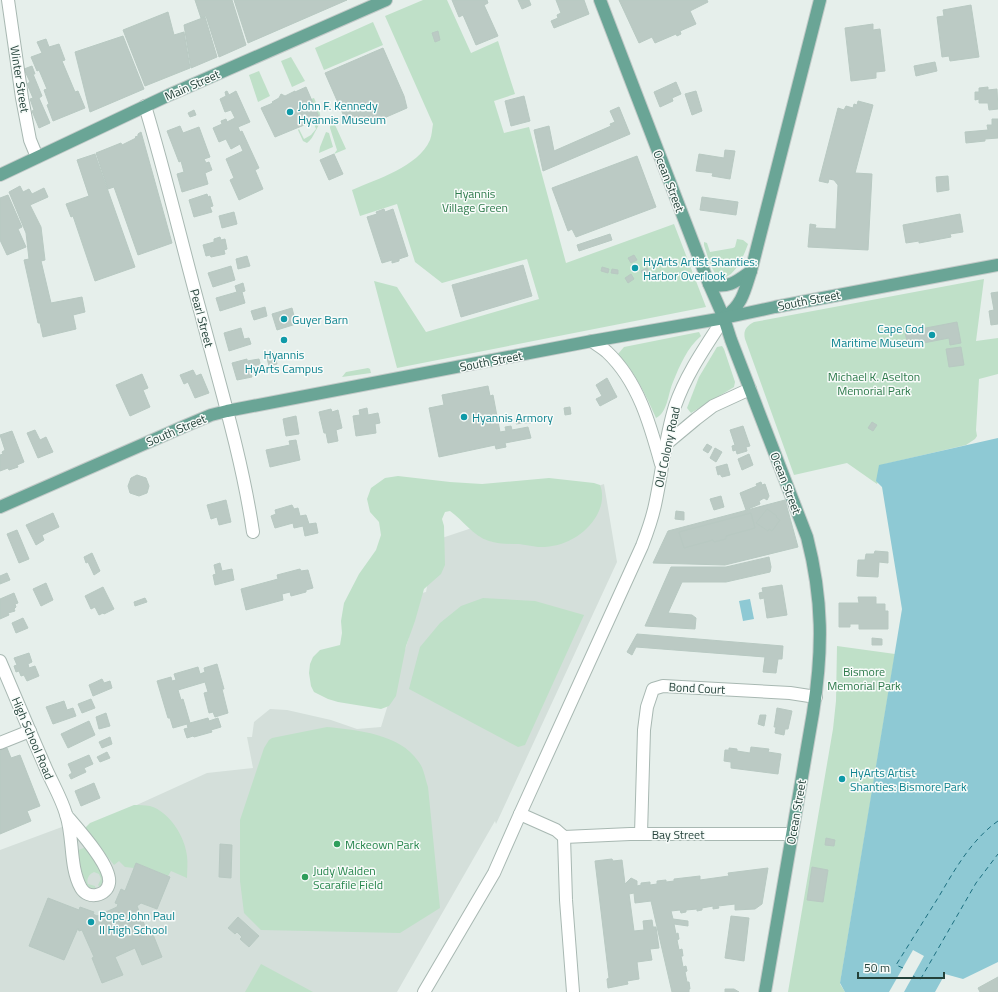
<svg xmlns="http://www.w3.org/2000/svg" width="998" height="992" font-family="'Titillium Web',sans-serif">
<style>
.built{fill:#d4dfda}
.green{fill:#bfe0c8}
.water{fill:#8ec9d4}
.pier{fill:#e6efeb}
.lines{fill:none;stroke-linecap:round;stroke-linejoin:round}
.ferry{stroke:#1c6f80;stroke-width:1;stroke-dasharray:5 4;stroke-linecap:butt}
.building{fill:#bbcac4;stroke:#b8c9c2}
.minor-casing{stroke:#a8b8b2;stroke-width:14}
.major-casing{stroke:#c2cac8;stroke-width:14}
.minor{stroke:#fff;stroke-width:12}
.major{stroke:#6aa596;stroke-width:12}
.culture-dot{fill:#0f9aa8;stroke:#f7fbf9;stroke-width:1.5}
.leisure-dot{fill:#2e9e5b;stroke:#f7fbf9;stroke-width:1.5}
.labels{text-anchor:middle;dominant-baseline:central;stroke-width:3;stroke-linejoin:round;paint-order:stroke}
.street-label{font-size:12px;fill:#24423a;stroke:#f7fbf9}
.culture-label{font-size:12px;fill:#0d838f;stroke:#f7fbf9;text-anchor:start}
.park-label{font-size:12px;fill:#2d7a4b;stroke:#f7fbf9}
.leisure-label{font-size:12px;fill:#27864d;stroke:#f7fbf9;text-anchor:start}
</style>
<rect width="100%" height="100%" fill="#e6efeb"/>
<polygon class="built" points="604,484 617,562 496,824 495,821 397,992 0,992 0,850 70,824 84,829 207,773 253,768 247,737 252,737 254,722 270,709 287,710 331,720 357,729 381,727 409,637 405,597 426,592 436,540"/>
<g class="green">
<path d="M423,0H447L471,53L498,41L515,94L494,101L504,133L529,127L566,263L674,224L706,307L397,368L374,281L397,287L426,332L539,299L527,259L442,283L415,262L397,204L360,216L352,190C377,179 418,167 430,140C432,135 432,129 433,124L385,16Z"/>
<polygon points="373,22 383,45 324,70 315,48"/>
<polygon points="291,57 305,81 292,87 281,61"/>
<polygon points="259,71 270,96 258,102 249,75"/>
<path d="M314,98C320,112 324,118 315,132C313,136 311,140 307,143L303,141L298,130L299,129L304,139L311,135L316,129L314,124L319,122L318,118L319,117L311,99Z"/>
<polygon points="331,116 346,149 334,154 337,150 330,128"/>
<polygon points="326,132 329,133 333,147 319,153 320,147"/>
<path d="M737,239L743,240L748,244C745,253 731,288 716,274C710,267 707,254 704,245V242L707,243L710,252L733,248L735,247Z"/>
<path d="M984,279L976,341L998,338V374L979,379L976,430L977,436L975,439L966,445L885,464L877,484L847,463L794,475L745,339C743,331 746,326 754,322Z"/>
<path d="M699,332L701,336C687,348 680,365 673,382C668,393 668,412 656,418C646,395 635,372 618,354L624,347Z"/>
<polygon points="722,346 724,349 735,382 734,387 691,413 687,408 699,377 717,347"/>
<polygon points="368,368 370,369 371,373 342,377 346,372"/>
<path d="M398,476L450,482L482,484L549,478L594,483L600,485C604,495 602,506 597,515C585,536 562,548 538,547C532,546 525,545 519,544C510,544 498,544 489,541C473,536 463,520 450,511L445,512L442,519L444,526L445,565L441,574L424,589L415,621L406,646L396,696L389,706L381,709L338,702L328,699L314,692L311,686L309,673L310,664L313,657L320,650L340,645L342,633L341,621L344,603L359,574L376,550L381,535L379,522L370,512L367,499L371,488L385,478Z"/>
<polygon points="483,598 535,601 584,615 525,745 518,747 409,689 420,647 440,623 461,606"/>
<polygon points="837,646 895,654 840,984 845,992 788,992 833,729 836,701"/>
<path d="M327,727C357,730 400,734 418,761C424,768 425,778 428,787L440,908L400,933L261,930L244,913L240,881V820L264,748L269,740L272,738Z"/>
<path d="M134,805C140,805 144,805 150,806C170,812 185,837 187,856C188,863 187,871 187,878L171,871L168,876L136,863L134,868L125,867L119,861L114,865L86,829V827L90,823Z"/>
<path d="M86,847C92,856 110,877 100,887L98,885L101,879L99,874L94,872C89,874 86,879 88,884L95,886L96,889L88,887L80,872L76,851Z"/>
<polygon points="261,964 313,992 245,992"/>
</g>
<g class="water">
<polygon points="998,438 998,962 963,979 945,974 935,992 845,992 840,983 902,609 882,487 876,481 879,465"/>
<polygon points="750,599 754,619 743,621 739,601"/>
</g>
<polygon class="pier" points="913,950 924,956 904,992 889,992"/>
<g class="lines">
<g class="ferry">
<path d="M903,968L896,965C910,943 924,920 938,898C954,871 971,840 998,821"/>
<polyline points="913,976 920,980 976,883 998,854"/>
</g>
</g>
<g class="building">
<polygon points="195,0 232,0 246,45 219,57 206,16 201,18"/>
<polygon points="234,0 347,0 248,43"/>
<polygon points="452,0 487,0 488,3 484,5 498,36 476,45 463,15 459,17"/>
<polygon points="518,0 529,0 531,5 522,9"/>
<polygon points="556,0 584,0 589,14 554,28 551,21 558,18 557,15 561,13"/>
<polygon points="619,0 707,0 708,2 690,11 696,24 680,31 681,34 677,36 676,34 655,43 652,37 639,43"/>
<polygon points="971,5 979,57 950,61 949,56 942,57 937,17 944,16 943,10"/>
<polygon points="168,12 174,35 184,32 190,68 145,86 123,30"/>
<polygon points="205,17 217,57 191,68 184,25"/>
<polygon points="873,24 873,30 880,29 885,71 876,72 876,78 851,81 845,28"/>
<polygon points="438,31 440,40 435,42 432,33"/>
<polygon points="123,36 144,89 90,112 75,52"/>
<polygon points="46,39 49,47 59,44 65,60 62,61 75,92 78,91 85,108 53,121 47,105 49,104 44,90 47,89 39,70 37,71 31,57 42,53 37,42"/>
<polygon points="383,48 404,96 407,108 368,125 365,119 350,125 348,120 346,121 325,73"/>
<polygon points="935,62 937,71 916,76 914,66"/>
<polygon points="32,66 35,74 33,74 42,96 39,98 50,123 39,128 32,111 34,110 30,99 33,98 27,84 30,82 24,69"/>
<polygon points="676,82 681,94 672,98 673,101 660,107 654,92"/>
<polygon points="306,87 319,117 308,122 309,123 275,137 261,108 273,103 272,102 279,98 281,94 285,96 295,91 295,92"/>
<polygon points="988,87 988,90 997,89 998,109 989,110 988,103 979,103 979,99 975,100 975,92 979,92 979,88"/>
<polygon points="227,91 229,95 236,91 250,122 238,127 240,132 242,131 259,168 255,170 263,189 239,200 230,180 234,178 226,159 243,151 240,144 231,149 226,139 219,142 213,128 222,124 221,121 226,119 227,122 235,118 231,110 225,112 220,99 226,96 225,92"/>
<polygon points="696,91 702,111 692,115 685,94"/>
<polygon points="524,96 530,121 511,126 505,101"/>
<polygon points="858,101 873,105 855,173 872,174 868,250 808,247 810,224 816,225 815,228 836,229 838,185 834,180 829,179 828,183 819,181 838,108 844,110 846,106 853,108 854,104 857,105"/>
<polygon points="619,107 630,134 543,171 534,130 549,126 554,151 611,126 610,124 615,122 610,111"/>
<polygon points="194,110 196,115 190,117 188,113"/>
<polygon points="992,119 998,119 998,138 985,139 985,141 966,143 965,132 988,130 987,125 992,125"/>
<polygon points="180,126 183,133 199,127 210,157 204,159 206,163 209,162 212,170 205,173 208,184 182,192 177,174 184,172 181,161 179,162 167,131"/>
<polygon points="141,132 172,243 138,255 114,187 108,189 96,153 121,143 122,145 136,138 135,137 138,136 138,134"/>
<polygon points="725,150 735,151 730,179 712,176 713,173 696,171 699,154 724,158"/>
<polygon points="95,154 135,267 95,281 73,216 71,217 66,204 89,196 77,160"/>
<polygon points="334,154 343,174 329,180 320,160"/>
<polygon points="637,156 656,207 576,237 572,229 568,231 552,188"/>
<polygon points="948,176 949,190 937,192 936,177"/>
<polygon points="20,186 23,192 29,189 32,194 44,188 48,197 30,205 41,227 45,260 41,261 51,303 82,297 85,312 73,315 76,329 43,337 40,323 38,323 24,260 29,259 26,233 9,192"/>
<polygon points="207,194 208,197 210,196 213,206 210,207 212,212 194,217 189,200"/>
<polygon points="8,195 22,227 18,229 26,247 7,255 0,240 0,198"/>
<polygon points="702,197 738,202 736,215 700,210"/>
<polygon points="384,209 385,212 393,209 408,256 399,259 399,261 392,263 392,260 382,263 367,217 377,214 376,212"/>
<polygon points="234,212 237,224 222,228 219,216"/>
<polygon points="960,214 963,232 950,234 951,237 919,243 919,241 906,243 903,225"/>
<polygon points="610,234 612,240 579,251 577,245"/>
<polygon points="220,237 221,240 225,239 227,249 224,250 225,254 211,257 210,255 206,256 203,245 214,242 214,239"/>
<polygon points="634,255 637,260 631,263 628,258"/>
<polygon points="247,256 250,266 238,269 236,259"/>
<polygon points="523,265 532,296 461,317 452,285"/>
<polygon points="231,266 235,280 213,287 208,273"/>
<polygon points="602,267 609,269 608,273 601,271"/>
<polygon points="647,268 650,273 644,276 641,271"/>
<polygon points="612,269 618,270 618,274 611,273"/>
<polygon points="631,274 634,279 628,283 625,278"/>
<polygon points="243,283 245,291 242,292 245,303 220,311 216,298 237,292 235,286"/>
<polygon points="998,292 998,324 991,325 989,311 994,310 991,293"/>
<polygon points="265,307 267,316 254,320 251,311"/>
<polygon points="292,308 296,324 277,330 272,314"/>
<polygon points="957,322 961,343 950,345 949,338 908,346 905,332"/>
<polygon points="241,328 244,339 249,338 251,344 229,351 224,333"/>
<polygon points="961,347 964,365 949,367 946,349"/>
<polygon points="274,352 277,364 269,366 266,354"/>
<polygon points="247,359 247,361 259,359 262,371 251,374 252,377 237,380 232,363"/>
<polygon points="193,370 196,376 201,374 209,393 195,398 188,382 184,384 180,375"/>
<polygon points="142,374 148,388 143,390 150,407 130,416 116,385"/>
<polygon points="607,378 617,397 600,406 596,399 602,396 596,385"/>
<polygon points="488,386 490,396 493,395 500,432 506,431 505,427 511,426 512,430 528,427 531,438 505,443 506,447 496,449 495,445 439,457 429,408 444,405 442,395"/>
<polygon points="570,407 571,414 565,415 564,408"/>
<polygon points="367,408 368,415 378,413 380,423 375,424 376,433 356,436 353,416 360,415 359,410"/>
<polygon points="331,409 332,412 338,410 342,428 336,430 338,441 328,443 326,433 324,433 319,412"/>
<polygon points="296,416 299,434 286,436 283,419"/>
<polygon points="531,416 531,423 524,423 524,417"/>
<polygon points="522,417 523,423 516,424 516,418"/>
<polygon points="872,422 877,425 873,431 868,428"/>
<polygon points="743,426 750,446 746,447 747,451 737,454 736,450 733,451 732,446 735,445 730,430"/>
<polygon points="35,430 40,440 46,437 53,452 38,458 27,433"/>
<polygon points="12,431 24,462 17,465 18,467 9,470 8,468 0,471 0,455 3,454 2,452 5,450 0,435"/>
<polygon points="296,440 300,460 270,467 266,450 290,445 289,441"/>
<polygon points="707,444 712,447 708,453 703,450"/>
<polygon points="715,448 722,452 716,462 710,458"/>
<polygon points="749,454 753,465 742,470 738,459"/>
<polygon points="727,464 730,475 722,477 720,474 718,475 716,467"/>
<polygon points="137,475 146,478 149,486 147,493 139,496 130,493 128,486 131,478"/>
<polygon points="761,482 762,485 765,484 769,496 767,500 764,498 759,501 760,504 746,510 740,493 757,486 756,484"/>
<polygon points="721,496 724,507 714,510 710,499"/>
<polygon points="226,500 231,522 219,525 217,517 211,519 207,505"/>
<polygon points="785,500 798,547 725,565 653,563 668,531"/>
<polygon points="292,505 294,509 298,508 300,516 306,515 309,524 316,523 318,533 305,536 303,526 294,528 293,523 275,528 271,516 276,514 275,510"/>
<polygon points="767,509 777,516 776,517 780,520 772,531 769,529 768,531 756,523"/>
<polygon points="676,511 684,512 684,520 675,519"/>
<polygon points="53,513 59,527 42,535 44,540 36,545 26,525"/>
<polygon points="751,513 755,528 726,536 726,539 714,542 713,540 684,548 679,532"/>
<polygon points="17,530 29,559 19,563 7,534"/>
<polygon points="875,551 888,552 888,563 879,562 878,577 857,576 858,560 865,560 866,554 874,554"/>
<polygon points="92,553 100,571 94,575 88,562 86,563 84,557"/>
<polygon points="769,557 771,567 770,572 726,582 682,582 668,613 692,615 696,618 695,629 645,626 671,567 726,567"/>
<polygon points="220,563 222,571 232,569 234,580 215,585 213,575 216,574 214,565"/>
<polygon points="300,569 301,571 308,570 313,588 306,590 306,592 291,596 290,592 282,594 283,600 246,610 241,589 278,579 277,575"/>
<polygon points="7,573 10,580 0,584 0,576"/>
<polygon points="46,583 53,600 41,606 33,589"/>
<polygon points="782,585 787,615 767,618 764,598 760,599 759,593 763,592 762,588"/>
<polygon points="103,587 114,609 104,614 103,613 99,615 95,607 91,609 85,596"/>
<polygon points="14,593 18,603 15,604 16,607 14,609 15,611 8,613 9,615 0,619 0,599"/>
<polygon points="858,597 876,597 876,604 885,604 885,611 888,611 888,629 859,629 859,624 850,624 850,627 839,627 839,603 859,603"/>
<polygon points="145,598 147,602 135,606 134,602"/>
<polygon points="23,618 28,628 16,633 12,623"/>
<polygon points="637,634 783,646 782,659 778,659 776,673 763,672 765,657 636,647 632,655 627,652"/>
<polygon points="872,638 882,639 882,645 872,645"/>
<polygon points="29,653 32,662 28,664 29,668 35,666 39,676 27,681 24,675 21,676 19,671 16,672 14,666 17,665 14,658"/>
<polygon points="217,664 224,689 222,689 228,713 215,717 213,712 209,713 204,693 208,692 205,682 178,690 181,700 183,699 190,723 208,718 209,721 218,718 221,727 211,730 212,732 194,737 193,736 187,738 184,729 188,728 187,724 173,728 170,718 168,718 157,681 171,677 172,681 176,680 174,674 198,667 200,674 205,672 204,668"/>
<polygon points="102,679 104,683 110,681 112,688 93,696 89,685"/>
<polygon points="91,699 95,708 82,713 78,704"/>
<polygon points="64,701 67,710 73,708 76,716 53,724 46,707"/>
<polygon points="777,708 792,711 788,729 785,729 784,735 775,733 776,727 774,727"/>
<polygon points="106,713 110,726 99,729 96,717"/>
<polygon points="760,715 766,715 764,726 758,724"/>
<polygon points="89,721 95,735 68,748 61,734"/>
<polygon points="110,737 112,744 102,748 99,742"/>
<polygon points="751,747 769,749 768,752 781,754 778,774 731,768 731,762 724,761 725,750 729,750 729,748 737,749 737,751 750,753"/>
<polygon points="7,748 11,758 20,755 40,806 27,811 31,821 0,834 0,750"/>
<polygon points="107,752 110,758 100,762 97,757"/>
<polygon points="89,755 93,764 84,768 86,772 71,779 69,775 72,773 68,764"/>
<polygon points="94,783 100,798 81,806 75,791"/>
<polygon points="826,838 835,840 834,846 825,845"/>
<polygon points="220,844 232,845 231,878 219,877"/>
<polygon points="612,859 613,861 622,860 625,884 631,878 637,881 637,886 641,885 641,883 650,882 650,885 657,884 657,881 666,880 666,882 674,881 674,879 700,876 700,880 729,876 728,873 768,868 762,904 755,909 735,910 735,904 718,906 719,908 713,909 713,906 702,908 702,910 697,911 697,909 686,910 686,912 681,913 680,910 671,911 673,919 688,921 688,926 674,924 676,934 678,933 679,939 677,940 679,950 682,949 683,956 681,956 683,967 686,966 687,971 685,972 687,982 689,982 690,989 689,989 689,992 672,992 651,901 635,903 634,893 629,894 634,931 644,930 643,921 652,920 653,927 656,927 659,948 650,949 652,960 637,962 639,979 627,981 628,984 608,988 607,979 609,978 595,861"/>
<polygon points="136,863 170,877 157,909 141,903 137,906 148,934 152,932 162,957 142,965 135,948 115,957 123,975 102,983 92,958 94,957 82,930 79,931 78,928 64,960 29,946 48,898 79,910 80,907 94,912 93,914 97,916 117,907 118,904 115,903 121,889 125,891"/>
<polygon points="812,867 828,870 823,902 807,900"/>
<polygon points="731,916 749,918 744,961 725,958"/>
<polygon points="238,917 259,936 249,947 240,939 242,937 237,932 235,934 228,928"/>
<polygon points="998,977 998,992 980,992 978,988"/>
<polygon points="725,989 734,989 739,992 725,992"/>
</g>
<g class="lines">
<g class="minor-casing">
<g id="minor">
<polyline points="8,0 22,98 30,140 37,157"/>
<path d="M145,106C166,175 182,245 201,314C220,386 242,458 253,532"/>
<path d="M592,341C597,345 603,348 607,352C638,381 650,424 661,464"/>
<polyline points="666,444 696,419 713,406 750,389"/>
<path d="M0,661C15,696 29,730 44,764C51,781 61,797 66,814C74,838 69,866 81,888C88,900 107,896 109,883C112,866 77,828 66,815"/>
<polyline points="0,743 30,731"/>
<polyline points="520,814 556,830 564,837 630,834 792,834"/>
<polyline points="641,834 644,730 647,707 653,689 663,686 790,693 816,697"/>
<polyline points="564,837 566,900 573,992"/>
<path d="M424,992L494,873L520,814L642,546C647,533 652,519 655,505C662,473 665,438 675,406C686,374 706,346 724,318"/>
</g>
</g>
<g class="major-casing">
<g id="major">
<path d="M600,0L709,284L724,318L731,340L807,537C823,599 823,650 813,713L765,992"/>
<polyline points="0,175 169,95 386,0"/>
<path d="M709,284C728,289 736,282 751,271"/>
<path d="M726,316C743,304 745,289 751,271L820,0"/>
<polyline points="0,507 185,426 211,415 227,411 592,341 724,318 775,307 998,265"/>
</g>
</g>
<use href="#minor" class="minor"/>
<use href="#major" class="major"/>
</g>
<g class="culture-dot">
<circle cx="290" cy="112" r="4"/>
<circle cx="635" cy="268" r="4"/>
<circle cx="284" cy="319" r="4"/>
<circle cx="932" cy="335" r="4"/>
<circle cx="284" cy="340" r="4"/>
<circle cx="464" cy="417" r="4"/>
<circle cx="842" cy="779" r="4"/>
<circle cx="91" cy="922" r="4"/>
</g>
<g class="leisure-dot">
<circle cx="337" cy="844" r="4"/>
<circle cx="305" cy="877" r="4"/>
</g>
<g class="labels">
<g class="street-label">
<text transform="translate(20 79) rotate(81)">Winter Street</text>
<text transform="translate(192 85) rotate(-24)">Main Street</text>
<text transform="translate(669 181) rotate(69)">Ocean Street</text>
<text transform="translate(809 300) rotate(-11)">South Street</text>
<text transform="translate(202 318) rotate(75)">Pearl Street</text>
<text transform="translate(491 361) rotate(-11)">South Street</text>
<text transform="translate(176 430) rotate(-23)">South Street</text>
<text transform="translate(667 447) rotate(-78)">Old Colony Road</text>
<text transform="translate(786 483) rotate(69)">Ocean Street</text>
<text transform="translate(697 688) rotate(3)">Bond Court</text>
<text transform="translate(33 738) rotate(67)">High School Road</text>
<text transform="translate(796 812) rotate(-80)">Ocean Street</text>
<text x="678" y="834">Bay Street</text>
</g>
<g class="culture-label">
<text x="298" y="105">John F. Kennedy<tspan x="298" dy="14">Hyannis Museum</tspan></text>
<text x="643" y="261">HyArts Artist Shanties:<tspan x="643" dy="14">Harbor Overlook</tspan></text>
<text x="292" y="319">Guyer Barn</text>
<text x="924" y="328" text-anchor="end">Cape Cod<tspan x="924" dy="14">Maritime Museum</tspan></text>
<text x="284" y="354" text-anchor="middle">Hyannis<tspan x="284" dy="14">HyArts Campus</tspan></text>
<text x="472" y="417">Hyannis Armory</text>
<text x="850" y="772">HyArts Artist<tspan x="850" dy="14">Shanties: Bismore Park</tspan></text>
<text x="99" y="915">Pope John Paul<tspan x="99" dy="14">II High School</tspan></text>
</g>
<g class="park-label">
<text x="475" y="193">Hyannis<tspan x="475" dy="14">Village Green</tspan></text>
<text x="874" y="376">Michael K. Aselton<tspan x="874" dy="14">Memorial Park</tspan></text>
<text x="864" y="671">Bismore<tspan x="864" dy="14">Memorial Park</tspan></text>
</g>
<g class="leisure-label">
<text x="345" y="844">Mckeown Park</text>
<text x="313" y="870">Judy Walden<tspan x="313" dy="14">Scarafile Field</tspan></text>
</g>
</g>
<path d="M858 972v6h86v-6" fill="none" stroke="#24423a" stroke-width="2"/>
<text x="864" y="972" font-size="12" fill="#24423a" stroke="#f7fbf9" stroke-width="3" paint-order="stroke">50 m</text>
</svg>
